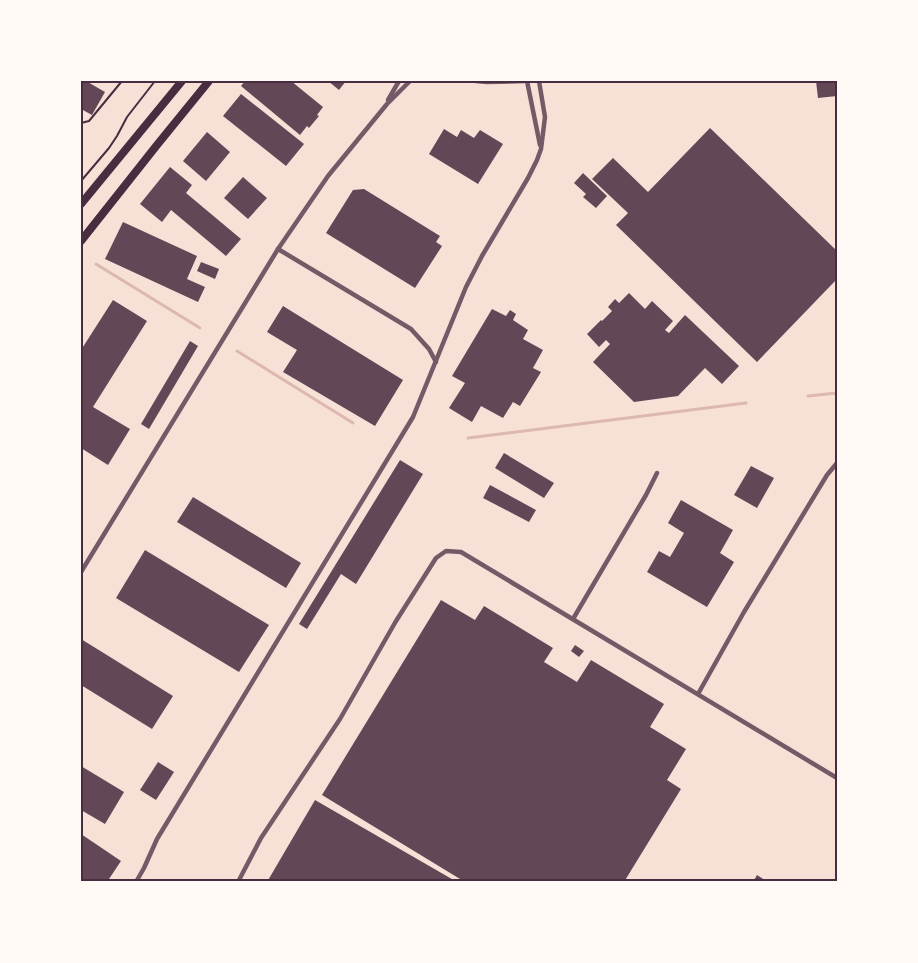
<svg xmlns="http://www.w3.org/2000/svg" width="918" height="963" font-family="Raleway,sans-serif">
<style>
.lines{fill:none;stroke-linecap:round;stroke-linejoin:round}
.stream{stroke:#dcb8b0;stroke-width:3}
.building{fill:#644757}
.path{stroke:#4a2c40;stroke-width:2}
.minor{stroke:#755966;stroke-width:4.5}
.motorway{stroke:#4a2c40;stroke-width:8}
.neatline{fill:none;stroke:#4a2c40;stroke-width:2}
</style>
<rect width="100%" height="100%" fill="#f7e1d7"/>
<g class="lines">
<g class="stream">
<polyline points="96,264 200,328"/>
<polyline points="237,351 353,423"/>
<polyline points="808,396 837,393"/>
<polyline points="468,438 746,403"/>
</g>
</g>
<g class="building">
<polygon points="81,81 86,81 105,92 92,115 81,109"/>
<polygon points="245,81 291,81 323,107 317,115 319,116 309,128 307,126 300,135 241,86"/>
<polygon points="328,81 346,81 339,90"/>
<polygon points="816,81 837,81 837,96 818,98"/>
<polygon points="241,94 304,144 286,166 223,116"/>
<polygon points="710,128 837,251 837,279 757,362 616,225 628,213 592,179 613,158 648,192"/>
<polygon points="444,129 457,137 461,130 474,138 480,130 503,144 478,184 429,154"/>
<polygon points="207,132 230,152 206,181 183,161"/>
<polygon points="170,167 192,185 186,193 241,239 226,256 171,210 162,222 140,204"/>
<polygon points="583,173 607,196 596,208 583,197 586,194 574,183"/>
<polygon points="243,177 267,198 248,219 224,198"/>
<polygon points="364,189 440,236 436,242 442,246 415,288 326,233 353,190"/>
<polygon points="123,222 197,256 187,279 205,287 198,302 105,259"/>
<polygon points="201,262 219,269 215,279 197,271"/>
<polygon points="629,293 645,309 652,301 673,321 665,330 669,333 685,315 739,366 722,384 705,368 678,396 634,402 593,362 610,344 606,340 599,347 587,334 601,320 602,321 612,311 608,307 615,299 619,303"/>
<polygon points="113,300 147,321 93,407 130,429 108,465 81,448 81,350"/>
<polygon points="283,306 403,380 375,426 283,372 297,350 267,332"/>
<polygon points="492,309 506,316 510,310 516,314 513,320 528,330 523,339 543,350 533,368 541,372 520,406 513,402 503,418 481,406 472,422 449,408 465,383 452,376"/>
<polygon points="190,341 198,346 149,429 141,424"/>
<polygon points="504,453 554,483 544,498 495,468"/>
<polygon points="400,460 423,474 356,584 341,574 307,629 299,624"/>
<polygon points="751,466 774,478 757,508 734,495"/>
<polygon points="490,485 536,510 529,522 483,498"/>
<polygon points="193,497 301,563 286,588 177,522"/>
<polygon points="681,500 733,530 720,553 734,562 707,607 647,572 659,551 670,557 684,533 668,523"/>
<polygon points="145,550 269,625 239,672 116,598"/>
<polygon points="441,600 475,620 484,606 553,648 544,662 577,682 591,660 664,704 650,727 686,749 667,780 681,789 624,882 465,882 322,795"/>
<polygon points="81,639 173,696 152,729 81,685"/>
<polygon points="575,645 584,651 579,657 571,651"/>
<polygon points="158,762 174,772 156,800 140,790"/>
<polygon points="81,766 124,792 105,824 81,810"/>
<polygon points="315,800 457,882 267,882"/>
<polygon points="81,834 121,861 107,882 81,882"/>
<polygon points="757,875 768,882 753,882"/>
</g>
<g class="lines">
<g class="path">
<polyline points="81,123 89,121 122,81"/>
<polyline points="81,181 109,148 117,136 127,117 155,81"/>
</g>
<g class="minor">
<polyline points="476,81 487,82 524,81"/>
<polyline points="527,81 540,145"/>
<polyline points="388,100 399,81"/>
<polyline points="278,249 411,329 429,349 436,362"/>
<polyline points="81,572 278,249 328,176 387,104 410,81"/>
<polyline points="573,619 646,495 657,473"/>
<polyline points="698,694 744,612 827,475 837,463"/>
<polyline points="136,882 144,868 157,839 413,417 466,287 482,256 528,178 537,160 541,149 545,117 539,81"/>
<polyline points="238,882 261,838 340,719 396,621 436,558 446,551 461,552 837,778"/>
</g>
<g class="motorway">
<polyline points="81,204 182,81"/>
<polyline points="81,241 157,145 209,81"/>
</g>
</g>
<rect width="918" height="963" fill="none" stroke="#fffaf5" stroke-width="165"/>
<rect x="82" y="82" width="754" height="798" class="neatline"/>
</svg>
